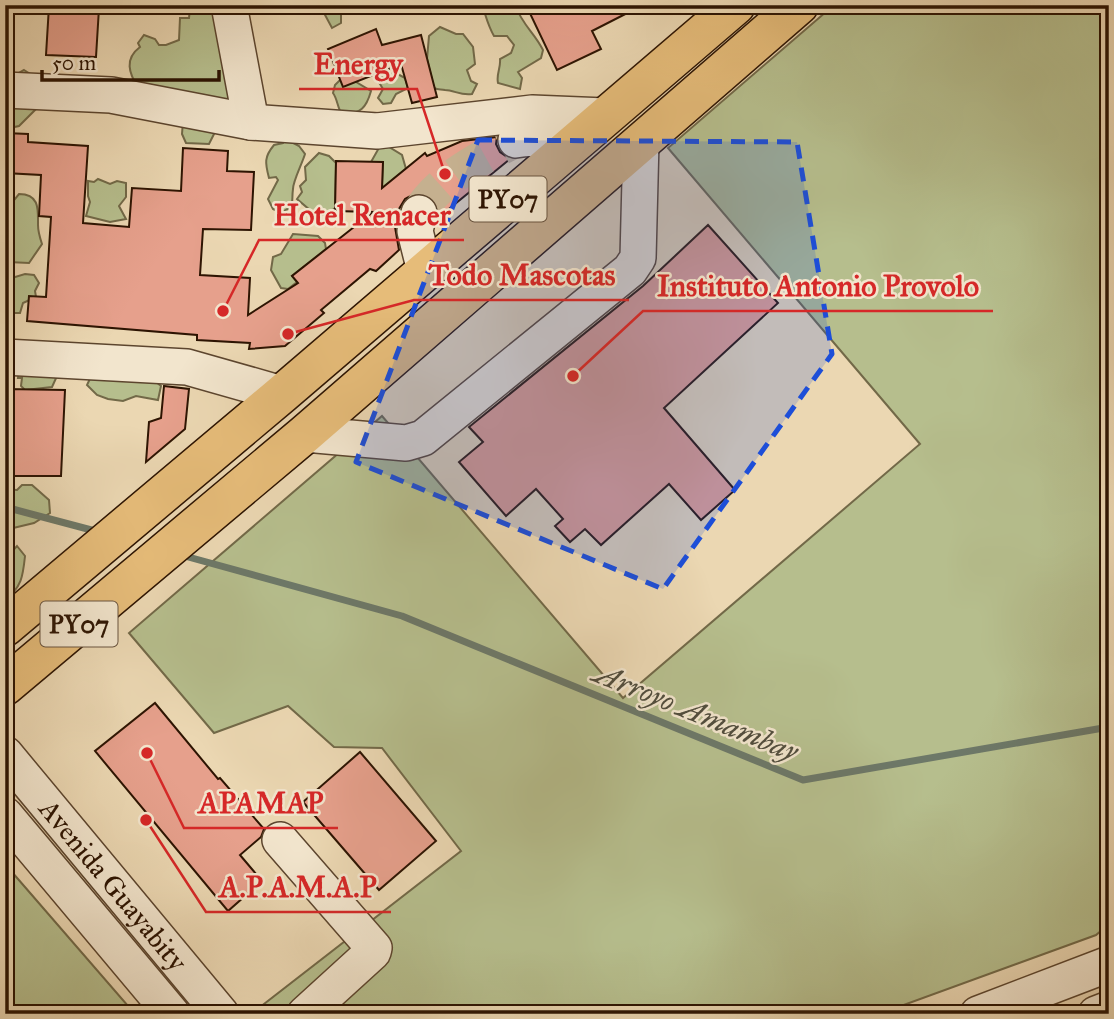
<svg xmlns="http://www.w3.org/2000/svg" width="1114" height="1019" font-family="'IM FELL Great Primer',serif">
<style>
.green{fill:#b6be8d;stroke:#726948;stroke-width:2}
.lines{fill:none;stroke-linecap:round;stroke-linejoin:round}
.stream{stroke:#6d7868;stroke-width:7}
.building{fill:#e6a08c;stroke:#2d1402;stroke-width:2}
.minor-tunnel{stroke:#c5b08f;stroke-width:35;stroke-dasharray:35 18;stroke-linecap:butt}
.minor-casing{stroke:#5c452e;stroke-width:38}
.major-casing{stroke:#2d1402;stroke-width:41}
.minor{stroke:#f2e5cd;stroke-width:35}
.major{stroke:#e6bc79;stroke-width:38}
.marked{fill:#1d4ed8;fill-opacity:0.2;stroke:#1d4ed8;stroke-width:5;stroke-dasharray:14 9;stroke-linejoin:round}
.labels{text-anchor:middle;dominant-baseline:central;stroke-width:5;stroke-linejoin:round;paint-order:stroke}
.shield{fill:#f2e5cd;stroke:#68533f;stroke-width:2}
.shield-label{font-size:26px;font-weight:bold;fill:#2d1402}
.street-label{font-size:28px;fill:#2d1402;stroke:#f2e5cd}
.water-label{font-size:30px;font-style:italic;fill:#524e3e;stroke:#f2e5cd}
.leader{fill:none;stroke:#d62828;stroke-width:2.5}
.callout-dot{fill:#d62828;stroke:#f2e5cd;stroke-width:2.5}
.callout-label{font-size:30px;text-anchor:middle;font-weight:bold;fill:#d62828;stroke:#f2e5cd;stroke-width:5;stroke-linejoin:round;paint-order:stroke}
</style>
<rect width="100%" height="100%" fill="#ebd7b2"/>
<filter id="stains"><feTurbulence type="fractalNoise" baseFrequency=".00286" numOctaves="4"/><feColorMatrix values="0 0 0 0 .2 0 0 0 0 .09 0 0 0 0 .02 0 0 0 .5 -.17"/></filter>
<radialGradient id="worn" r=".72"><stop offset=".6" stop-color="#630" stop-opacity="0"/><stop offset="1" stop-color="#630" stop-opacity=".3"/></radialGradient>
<g class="green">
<path d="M206,5L217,17L243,93L221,104L138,88C129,73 124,59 140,47L138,43L144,35L155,39L159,45H166L179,40L180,18H189L190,8Z"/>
<polygon points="310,5 341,5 341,23 332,28 324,13 314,13"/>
<path d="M482,5H515C523,26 534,32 543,50L541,58L518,72L522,78L520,89L498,83C496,74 501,68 500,59L511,53L514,45L507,36H494C488,26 486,16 482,5Z"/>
<polygon points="834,5 1109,5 1109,924 1096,935 879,1014 251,1014 461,851 382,748 334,747 288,706 214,733 129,633 382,416 623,698 920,444 668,148"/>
<path d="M440,27L456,34H463L473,47L475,64L467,70L471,81L477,84L472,94C461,96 454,90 445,90C441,89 438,90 434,88L427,59L429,36Z"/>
<polygon points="24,70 40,80 41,104 19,126 5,129 5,73 15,75"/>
<polygon points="394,72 405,78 408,88 396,94 391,103 383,104 378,98 383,89 377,79"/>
<path d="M340,80L356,82L371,91C366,109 361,112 343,116C337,108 338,100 333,93L335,85Z"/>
<polygon points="183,121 215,132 209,144 186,143 182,134"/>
<path d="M286,139L299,146L305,154C302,164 293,181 293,189C291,203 296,205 281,213L273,209L268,199L278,180L276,177L269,178C265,163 264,157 274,145L283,143Z"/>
<polygon points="380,146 389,147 402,155 406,169 394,179 387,190 382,187 383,162 371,162"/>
<polygon points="319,153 329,156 336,163 335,208 326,216 310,210 297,199 302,192 300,186 306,180 305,167"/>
<polygon points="98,179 110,184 117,181 126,183 126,197 119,206 126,219 110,222 86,216 90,202 88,196 88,181 94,182"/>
<path d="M19,194C40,194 38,210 38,225C38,232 40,238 42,244L29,263L8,262L5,257V211Z"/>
<polygon points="293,234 318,236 325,243 326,249 292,276 297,282 288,289 281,288 271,270 273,257 281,254"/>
<polygon points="25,274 34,275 39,283 35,291 36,297 23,303 20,313 5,313 5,280"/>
<polygon points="94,370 150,377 161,386 158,400 136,396 123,401 108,399 97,395 87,385"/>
<polygon points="19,371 57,376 52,387 25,390 21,386 22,378 18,378"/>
<polygon points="22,485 32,485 49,500 50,513 34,523 5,530 5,489 17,490"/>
<path d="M17,546L25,556C23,575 22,588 5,599V559Z"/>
<polygon points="5,864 135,1014 5,1014"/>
</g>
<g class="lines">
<g class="stream">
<polyline points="5,507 99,532"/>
<polyline points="181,555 402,616 803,780 1109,727"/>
</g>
</g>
<g class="building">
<polygon points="526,5 643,5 592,31 601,49 557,70"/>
<polygon points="49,6 99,8 96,57 46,55"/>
<polygon points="376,29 382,45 421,35 437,97 412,103 401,64 343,87 328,49"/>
<polygon points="5,133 28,134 28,142 88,146 83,223 129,227 132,188 181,191 183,148 228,151 227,171 254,172 251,230 203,229 200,275 250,278 248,315 298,283 292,276 373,212 335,211 336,161 383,162 382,188 425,153 427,156 462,141 497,137 496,144 500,152 510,159 439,217 438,208 433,199 424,194 414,194 405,199 399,209 395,227 399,250 376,271 370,269 321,310 324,313 285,346 249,349 250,343 197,340 197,335 27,321 29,296 46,297 51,217 39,216 41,175 5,173"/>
<polygon points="708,225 778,303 664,408 735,490 701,520 669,484 601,545 585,529 570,542 555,526 563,519 536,489 506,516 459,462 483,442 469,427 643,286"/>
<polygon points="164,386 189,389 185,429 146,462 149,422 161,418"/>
<polygon points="5,389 65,390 61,476 5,476"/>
<polygon points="155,703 218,779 220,778 264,829 261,837 240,855 262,881 228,911 95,751"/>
<polygon points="360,752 436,841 379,890 303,802"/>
</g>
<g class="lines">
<path class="minor-tunnel" d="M419,213C438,179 483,157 516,140"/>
<g class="minor-casing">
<g id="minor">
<polyline points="229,5 251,122"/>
<polyline points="5,90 111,95 251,122 377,131 532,113 605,116"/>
<path d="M516,140C535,136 550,140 568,147"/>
<polyline points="419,213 415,231 425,271"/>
<polyline points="5,357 187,367 282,394"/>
<polyline points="305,434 406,443 423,438 630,270 638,258 641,141"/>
<path id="s1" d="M5,754L221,1014"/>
<polyline points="5,815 172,1014"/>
<polyline points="280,840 374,948 373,952 305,1014"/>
<polyline points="978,1014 1109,964"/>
<polyline points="1096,1014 1109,1009"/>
</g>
</g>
<g class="major-casing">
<g id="major">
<polyline points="5,627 282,394 736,5"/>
<polyline points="5,686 305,434 799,5"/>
</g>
</g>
<use href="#minor" class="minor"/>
<use href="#major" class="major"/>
</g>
<path class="marked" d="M478,140L797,142L832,354L663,589L356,462Z"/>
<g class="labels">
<g class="shield">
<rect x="469.5" y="176.5" width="77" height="45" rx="5"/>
<rect x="40.5" y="601.5" width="77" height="45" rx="5"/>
</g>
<g class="shield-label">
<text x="508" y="199">PY07</text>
<text x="79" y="624">PY07</text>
</g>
<g class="street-label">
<text stroke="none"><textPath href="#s1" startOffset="170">Avenida Guayabity</textPath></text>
</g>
<g class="water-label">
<text transform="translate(696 712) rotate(22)">Arroyo Amambay</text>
</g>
</g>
<path class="leader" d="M445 174L417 89H299M223 311L259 240H464M288 334L414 300H629M573 376L643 311H993M147 753L184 828H338M146 820L206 912H391"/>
<g class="callout-dot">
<circle cx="445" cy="174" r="7"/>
<circle cx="223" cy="311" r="7"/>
<circle cx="288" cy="334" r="7"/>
<circle cx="573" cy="376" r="7"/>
<circle cx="147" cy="753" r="7"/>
<circle cx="146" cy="820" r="7"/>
</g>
<g class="callout-label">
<text x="358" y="74">Energy</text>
<text x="362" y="225">Hotel Renacer</text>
<text x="522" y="285">Todo Mascotas</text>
<text x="818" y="296">Instituto Antonio Provolo</text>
<text x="261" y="813">APAMAP</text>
<text x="298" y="897">A.P.A.M.A.P</text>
</g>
<rect width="1114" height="1019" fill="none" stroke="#ebd7b2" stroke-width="28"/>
<rect x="7" y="7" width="1100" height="1005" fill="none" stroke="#2d1402" stroke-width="3.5"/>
<rect x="14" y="14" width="1086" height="991" fill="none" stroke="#2d1402" stroke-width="2"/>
<path d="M42 70v10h177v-10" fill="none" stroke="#2d1402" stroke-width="3.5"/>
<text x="52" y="70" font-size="21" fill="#2d1402" stroke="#f2e5cd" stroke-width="5" paint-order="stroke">50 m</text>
<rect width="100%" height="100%" filter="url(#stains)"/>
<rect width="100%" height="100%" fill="url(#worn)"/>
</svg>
